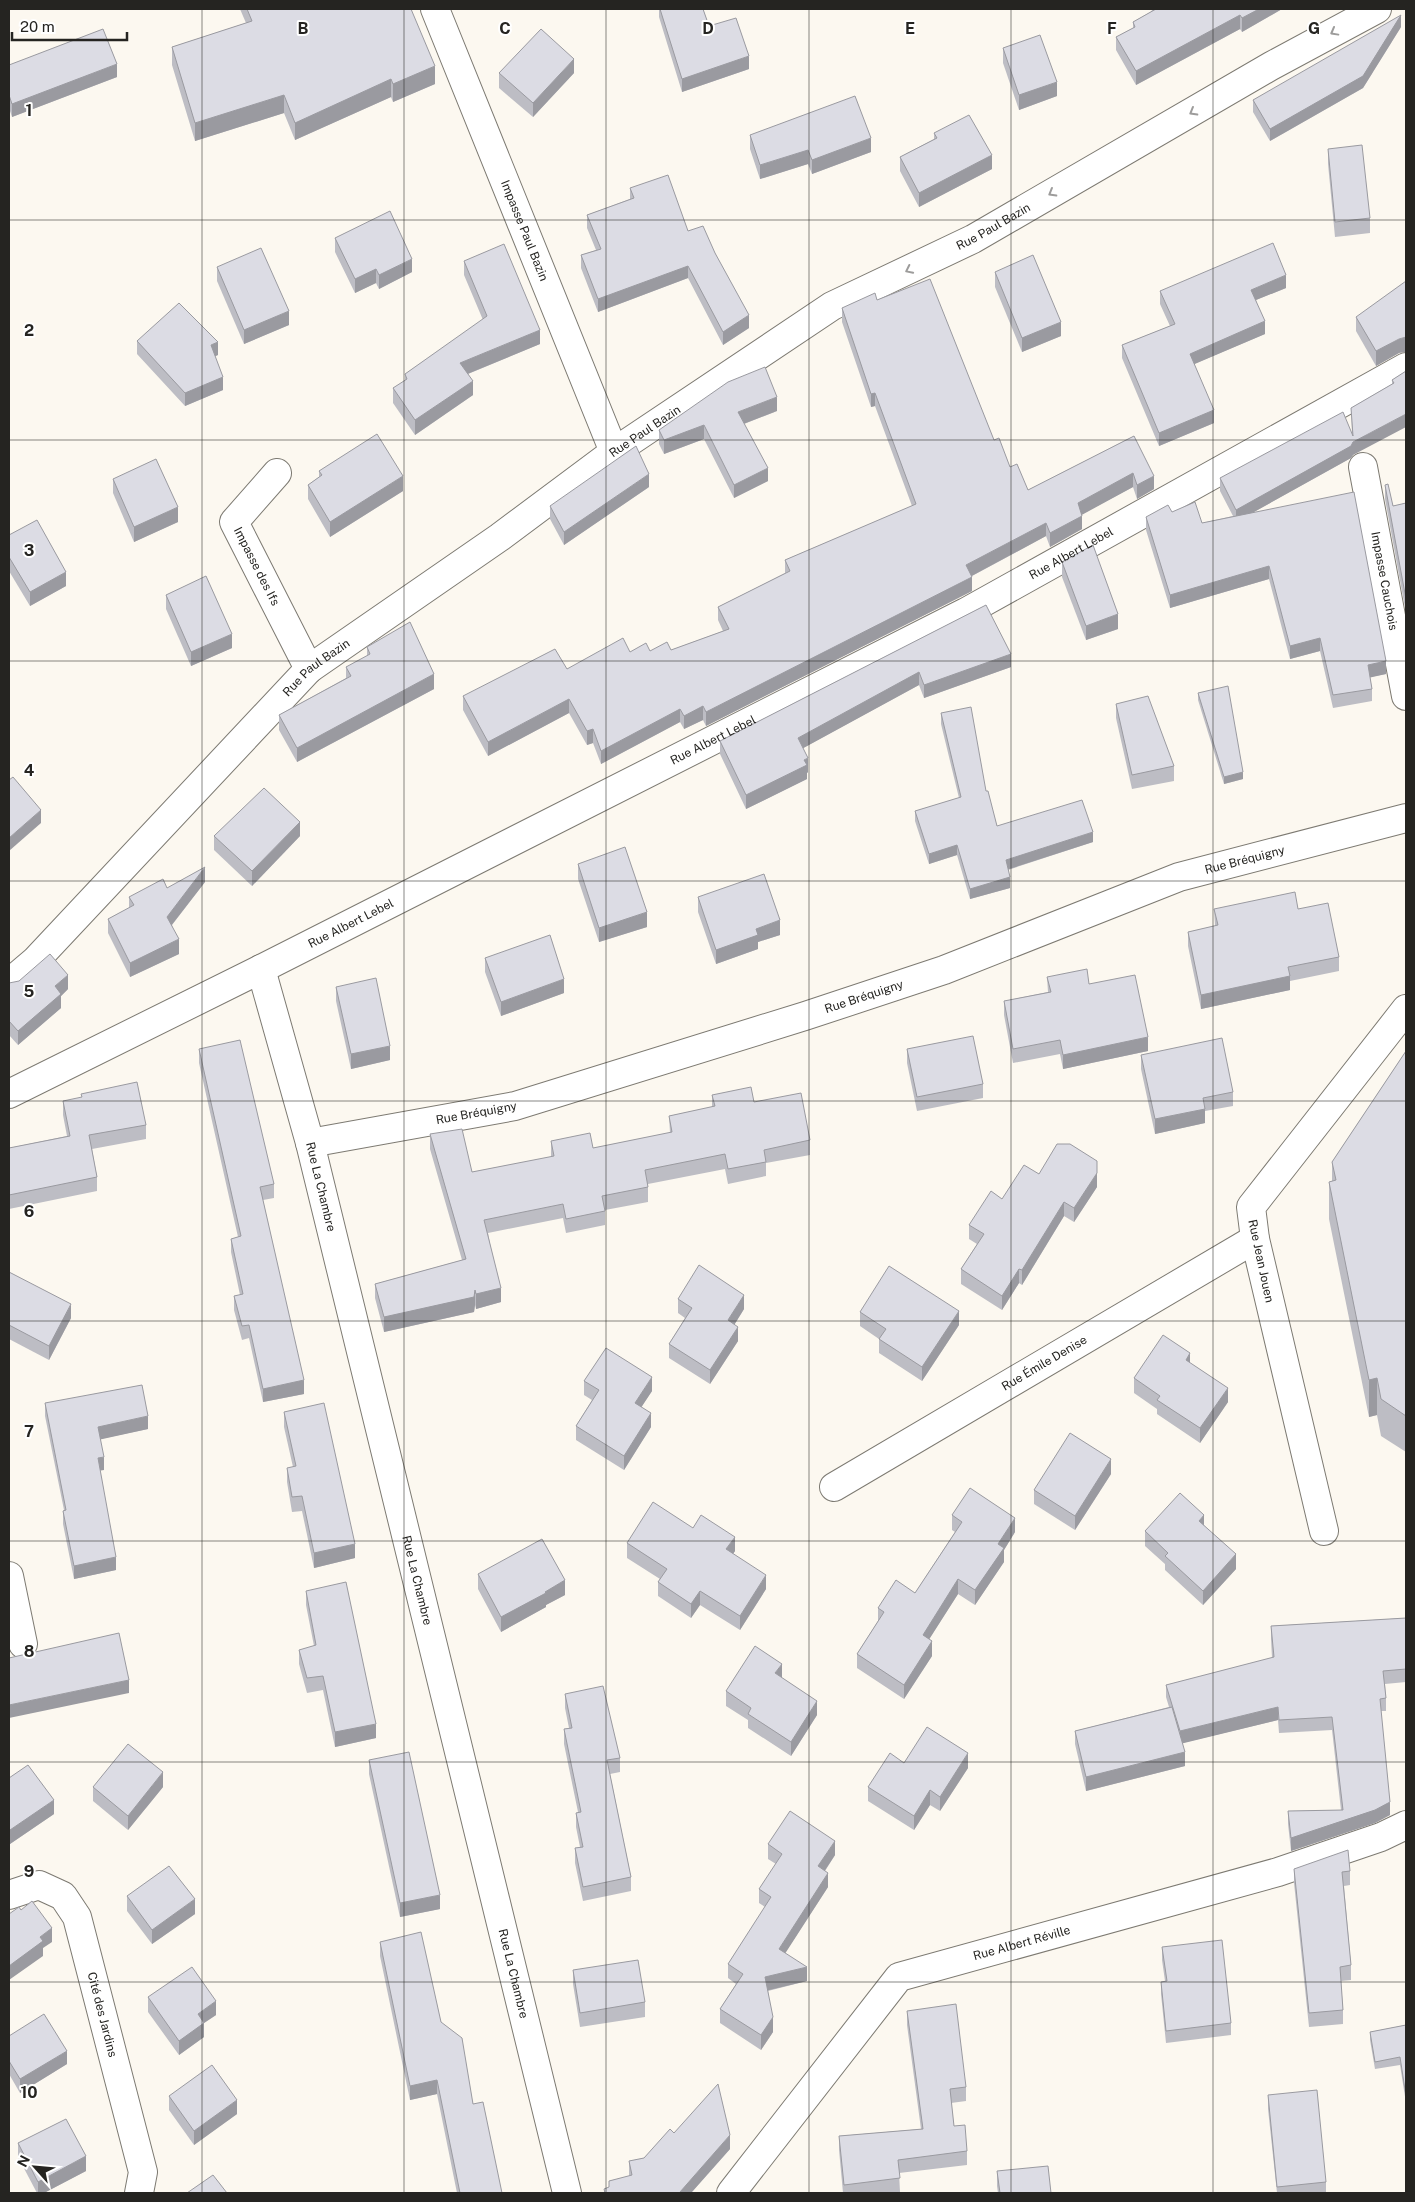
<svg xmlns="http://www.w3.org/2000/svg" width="1415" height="2202" font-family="'Public Sans',sans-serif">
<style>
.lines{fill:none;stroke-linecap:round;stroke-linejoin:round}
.minor-casing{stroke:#7d7a72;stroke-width:30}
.tertiary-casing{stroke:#7d7a72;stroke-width:30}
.minor{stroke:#fff;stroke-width:28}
.tertiary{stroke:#fff;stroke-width:28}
.wall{fill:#bdbdc4}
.shaded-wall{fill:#9a9aa0}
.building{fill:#dcdce4;stroke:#9a9aa0}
.oneway{stroke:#9d9c9b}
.grid{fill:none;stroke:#252421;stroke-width:1;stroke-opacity:0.55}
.labels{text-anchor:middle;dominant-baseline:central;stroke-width:4;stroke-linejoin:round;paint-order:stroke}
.street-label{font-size:12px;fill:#252421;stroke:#fff}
.grid-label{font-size:16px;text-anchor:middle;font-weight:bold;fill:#252421;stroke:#fff;stroke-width:4;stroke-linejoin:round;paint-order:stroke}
</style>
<rect width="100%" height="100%" fill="#fcf8f0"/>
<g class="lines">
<g class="minor-casing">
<g id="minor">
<path id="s1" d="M435,9L614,452"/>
<path id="s2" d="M1363,467L1406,696"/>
<path id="s3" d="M277,473L234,522L309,669"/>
<path id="s4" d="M261,969L310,1143L567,2193"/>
<path id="s5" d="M9,983L35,961L309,669L500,537L614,452L832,306L973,239L1271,66L1377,9"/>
<path id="s6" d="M310,1143L515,1106L805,1016L944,970L1179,877L1406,818"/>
<path id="s7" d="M834,1487L1255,1239"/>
<polyline points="1324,1531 1255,1239 1251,1207 1406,1009"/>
<polyline points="9,1576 23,1644"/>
<path id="s8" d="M9,1895L39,1885L63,1896L77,1917L143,2172L139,2193"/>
<path id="s9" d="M731,2193L899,1977L1278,1872L1381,1837L1406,1825"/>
</g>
</g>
<g class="tertiary-casing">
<g id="tertiary">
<path id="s10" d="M9,1094L261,969L966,612L1406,367"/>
</g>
</g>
<use href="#minor" class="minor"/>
<use href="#tertiary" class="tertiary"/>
</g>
<g class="wall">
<polygon points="240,9 411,9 435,84 393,102 391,97 295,140 284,113 195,141 172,65 172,47 246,23"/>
<polygon points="659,9 703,9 709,26 749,69 682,92 659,17"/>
<polygon points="1151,9 1282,9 1242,32 1240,29 1136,85 1116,50 1116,37 1133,28 1133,22 1152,11"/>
<polygon points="1401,27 1363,88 1270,141 1253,112 1253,100"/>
<polygon points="1003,48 1057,96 1019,110 1003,63"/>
<polygon points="9,65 117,77 12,117 9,108"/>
<polygon points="499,73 574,73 533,117 499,88"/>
<polygon points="934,133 992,169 919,207 900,171 900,157 934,139"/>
<polygon points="750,135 871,152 812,174 808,164 760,179 750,149"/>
<polygon points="1328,149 1370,218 1370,233 1335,237 1328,164"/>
<polygon points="630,188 688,231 715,253 749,328 723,345 688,278 598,312 581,268 581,255 596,250 587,228 587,215 630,199"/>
<polygon points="335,238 412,272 379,289 376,283 355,293 335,252"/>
<polygon points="464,261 540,344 468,374 473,395 415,435 393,403 393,388 405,381 405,374 483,320 464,275"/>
<polygon points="217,267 289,325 244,344 217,281"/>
<polygon points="995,272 1061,336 1022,352 995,287"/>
<polygon points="1286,288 1256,300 1265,334 1194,364 1214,423 1159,446 1122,358 1122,345 1170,326 1160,304 1160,291"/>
<polygon points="877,300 994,440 1010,467 1028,490 1134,436 1154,489 1137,499 1133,487 1082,514 1082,529 1050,547 1046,536 972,576 972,591 706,726 703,720 684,729 680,722 601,764 593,743 587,745 569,713 488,756 463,710 463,696 630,652 671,650 723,631 718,620 718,607 785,573 785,560 912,506 875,406 871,407 842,322 842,308"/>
<polygon points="1356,317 1399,353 1376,366 1356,331"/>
<polygon points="137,341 218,355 215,356 223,390 185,406 137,354"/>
<polygon points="1406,371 1351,458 1254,512 1386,674 1370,677 1372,689 1372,701 1333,708 1320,651 1290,659 1269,579 1170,608 1146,530 1146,517 1172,512 1202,523 1233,516 1220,491 1220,478 1352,433 1351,408 1392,384 1392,380"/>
<polygon points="777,411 744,424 768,481 734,498 704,439 664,454 659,444 659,430"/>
<polygon points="319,471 403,491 330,537 308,499 308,485 319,477"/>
<polygon points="113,479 178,522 134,542 113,493"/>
<polygon points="1385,485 1393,506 1406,503 1406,613 1385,499"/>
<polygon points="649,487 564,545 550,519 550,506"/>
<polygon points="9,535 66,586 30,606 9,571"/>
<polygon points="1062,562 1118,629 1086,640 1062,577"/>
<polygon points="166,595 232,648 191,666 166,609"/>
<polygon points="986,605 1011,667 924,698 919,685 803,748 808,772 807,773 807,779 746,809 720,754 720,741"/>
<polygon points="367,647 434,689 297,762 279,730 279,715 346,678 346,667 367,656"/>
<polygon points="1198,693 1243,779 1224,784 1198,700"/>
<polygon points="1116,704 1174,766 1174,781 1132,789 1116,718"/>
<polygon points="941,713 986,791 997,826 1093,842 1008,870 1010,888 970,899 957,855 929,864 915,821 915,811 959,798 941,724"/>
<polygon points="214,836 300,836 252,886 214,850"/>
<polygon points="578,864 647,927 599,942 578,879"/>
<polygon points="205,882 172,925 179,954 130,977 108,933 108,919 129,908 129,897 167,888"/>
<polygon points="698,897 780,935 758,942 758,949 716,964 698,912"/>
<polygon points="1214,909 1298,909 1339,957 1339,971 1290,981 1290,990 1201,1009 1188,946 1188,932 1215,926"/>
<polygon points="485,958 564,993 501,1016 485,972"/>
<polygon points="1047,977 1089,984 1148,1051 1063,1069 1060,1054 1013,1063 1004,1015 1004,1001 1048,992"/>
<polygon points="9,983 68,989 61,996 61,1008 18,1045 9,1035"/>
<polygon points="336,987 390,1060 351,1069 336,1001"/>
<polygon points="199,1049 274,1184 274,1198 263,1200 304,1394 263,1402 249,1338 242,1340 234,1310 234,1296 240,1295 231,1252 231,1239 238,1237 199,1063"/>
<polygon points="907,1049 983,1084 983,1098 917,1111 907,1063"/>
<polygon points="1406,1051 1406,1452 1381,1436 1377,1415 1369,1417 1329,1219 1329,1182 1332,1181 1332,1162"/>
<polygon points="1141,1055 1233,1092 1233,1106 1205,1111 1205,1123 1155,1134 1141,1069"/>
<polygon points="712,1095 754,1102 810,1140 810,1155 766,1163 766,1176 728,1184 725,1169 648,1184 648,1202 605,1210 605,1225 566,1233 563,1218 488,1233 501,1302 476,1309 475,1305 474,1312 384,1332 375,1298 375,1284 462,1260 430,1149 430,1134 472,1172 551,1157 551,1141 593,1148 670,1133 669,1116 712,1107"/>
<polygon points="63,1101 146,1125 146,1139 92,1149 97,1177 97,1191 9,1209 9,1148 67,1136 63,1115"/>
<polygon points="1039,1174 1097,1187 1074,1222 1064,1216 1022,1285 1019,1283 1002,1310 961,1284 961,1269 977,1244 969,1239 969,1225 1002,1199"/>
<polygon points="9,1272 71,1318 49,1360 9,1339"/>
<polygon points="678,1299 744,1309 734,1325 738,1341 710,1384 669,1358 669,1344 685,1318 678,1313"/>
<polygon points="860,1312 959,1325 922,1381 879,1353 879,1339 860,1326"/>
<polygon points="1190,1363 1228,1402 1200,1443 1157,1414 1157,1409 1134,1393 1134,1378"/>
<polygon points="584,1381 652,1391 641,1407 651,1427 624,1470 576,1440 576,1426 592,1400 584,1395"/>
<polygon points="45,1403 148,1429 100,1439 104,1470 100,1470 116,1570 74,1579 63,1524 63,1511 64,1510 45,1416"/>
<polygon points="284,1412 355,1558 314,1568 302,1511 292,1512 287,1482 287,1468 293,1467 284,1427"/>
<polygon points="1111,1474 1075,1530 1034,1504 1034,1490"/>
<polygon points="952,1515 1015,1532 1004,1550 1004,1562 975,1605 958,1594 929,1639 932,1656 904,1699 857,1668 857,1654 878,1621 878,1608 915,1593 955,1532 952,1530"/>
<polygon points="1204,1525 1236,1569 1203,1605 1165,1570 1165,1564 1145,1546 1145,1531"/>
<polygon points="693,1528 735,1551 733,1554 766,1589 740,1630 700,1605 691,1618 658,1596 658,1582 660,1579 627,1558 627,1543"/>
<polygon points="478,1574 565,1595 546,1605 546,1607 501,1632 478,1589"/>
<polygon points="306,1591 376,1738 335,1747 323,1690 307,1693 299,1664 299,1650 314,1646 306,1605"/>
<polygon points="1406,1618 1406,1682 1385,1684 1386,1698 1386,1711 1381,1711 1390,1815 1375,1823 1291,1851 1288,1824 1288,1811 1341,1810 1332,1730 1279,1733 1278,1720 1182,1743 1185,1766 1086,1791 1075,1744 1075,1731 1169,1707 1166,1697 1166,1685 1272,1658 1271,1639 1271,1626"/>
<polygon points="782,1678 817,1715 791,1756 748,1728 748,1720 726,1706 726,1691"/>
<polygon points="565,1694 620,1758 620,1772 610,1774 631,1877 631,1891 583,1901 575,1863 575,1848 580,1847 576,1827 576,1813 578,1812 564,1744 564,1729 569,1728 565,1708"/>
<polygon points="369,1760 440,1909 400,1917 369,1774"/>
<polygon points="904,1763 968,1768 940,1811 930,1805 914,1830 868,1801 868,1787"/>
<polygon points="9,1778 54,1814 10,1844 9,1842"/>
<polygon points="93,1787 163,1787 128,1830 93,1801"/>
<polygon points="768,1844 835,1855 825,1871 828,1887 785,1953 807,1981 768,1991 773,2032 761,2050 720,2023 720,2009 736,1984 728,1978 728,1964 765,1907 759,1903 759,1889 776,1864 768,1859"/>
<polygon points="1294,1869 1350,1871 1350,1885 1344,1886 1351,1965 1351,1980 1341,1981 1343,2010 1343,2024 1309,2027 1294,1883"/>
<polygon points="127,1896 195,1914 152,1944 127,1911"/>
<polygon points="380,1942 441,2022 473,2104 502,2193 457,2193 437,2094 410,2100 380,1956"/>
<polygon points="1162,1947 1231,2023 1231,2035 1166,2043 1161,1994 1161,1982 1165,1981 1162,1960"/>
<polygon points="573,1970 645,2002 645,2017 580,2027 573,1984"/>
<polygon points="148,1997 216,2015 204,2023 204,2037 179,2055 148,2012"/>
<polygon points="907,2011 966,2087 966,2101 951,2103 954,2126 967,2151 967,2165 899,2173 900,2192 887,2193 843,2193 839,2150 839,2136 921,2129 907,2025"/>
<polygon points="1406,2025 1406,2103 1400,2065 1375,2069 1370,2040 1370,2032"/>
<polygon points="9,2036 67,2064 20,2093 9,2074"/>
<polygon points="1268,2095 1326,2182 1326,2193 1277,2193 1268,2109"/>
<polygon points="169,2096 237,2114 194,2145 169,2110"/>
<polygon points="674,2133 730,2149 691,2193 604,2193 604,2189 609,2188 609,2181 629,2176 629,2161 644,2158"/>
<polygon points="18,2143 86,2171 44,2193 37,2193 18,2157"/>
<polygon points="997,2171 1051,2193 998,2193 997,2186"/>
</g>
<g class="shaded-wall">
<polygon points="1259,9 1282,9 1242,32 1242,18"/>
<polygon points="1240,15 1240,29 1136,85 1136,71"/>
<polygon points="1401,15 1401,27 1363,88 1270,141 1270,129"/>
<polygon points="749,56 749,69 682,92 682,79"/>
<polygon points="574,59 574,73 533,117 533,103"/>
<polygon points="117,64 117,77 12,117 12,104"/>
<polygon points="435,66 435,84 393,102 393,84"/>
<polygon points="391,79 391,97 295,140 295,123"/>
<polygon points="1057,82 1057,96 1019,110 1019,95"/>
<polygon points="284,95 284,113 195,141 195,123"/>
<polygon points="871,138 871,152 812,174 812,160"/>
<polygon points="808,150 808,164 760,179 760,165"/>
<polygon points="992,155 992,169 919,207 919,193"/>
<polygon points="412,259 412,272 379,289 379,275"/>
<polygon points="688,266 688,278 598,312 598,299"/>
<polygon points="376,269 376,283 355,293 355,279"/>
<polygon points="1286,275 1286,288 1251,302 1251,290"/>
<polygon points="289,311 289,325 244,344 244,330"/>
<polygon points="749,315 749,328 723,345 723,332"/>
<polygon points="1265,321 1265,334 1190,366 1190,354"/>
<polygon points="1061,322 1061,336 1022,352 1022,338"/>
<polygon points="540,330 540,344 460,377 460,363"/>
<polygon points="1406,337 1406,352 1399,353 1376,366 1376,351 1399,339"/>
<polygon points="218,342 218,355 211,358 211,345"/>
<polygon points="223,377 223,390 185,406 185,393"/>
<polygon points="473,381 473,395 415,435 415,420"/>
<polygon points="875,393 875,406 871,407 871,394"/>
<polygon points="777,397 777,411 738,426 738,412"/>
<polygon points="1214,410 1214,423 1159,446 1159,433"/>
<polygon points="1406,414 1406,427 1353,455 1351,458 1236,522 1236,510 1353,442"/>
<polygon points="704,425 704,439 664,454 664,440"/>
<polygon points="768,468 768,481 734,498 734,485"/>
<polygon points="1133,473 1133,487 1078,517 1078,503"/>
<polygon points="649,474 649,487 564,545 564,532"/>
<polygon points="403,476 403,491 330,537 330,522"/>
<polygon points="1154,476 1154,489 1137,499 1137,485"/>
<polygon points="178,507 178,522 134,542 134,527"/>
<polygon points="1082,516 1082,529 1050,547 1050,533"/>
<polygon points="1046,523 1046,536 966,579 966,565"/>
<polygon points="1269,566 1269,579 1170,608 1170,595"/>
<polygon points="66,572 66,586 30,606 30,592"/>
<polygon points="972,577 972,591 706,726 706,712"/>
<polygon points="1118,614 1118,629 1086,640 1086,626"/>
<polygon points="232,634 232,648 191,666 191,652"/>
<polygon points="1320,638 1320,651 1290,659 1290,646"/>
<polygon points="1011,654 1011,667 924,698 924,685"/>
<polygon points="1386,661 1386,674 1368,678 1368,665"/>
<polygon points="919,672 919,685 798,751 798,738"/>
<polygon points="434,674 434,689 297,762 297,748"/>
<polygon points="569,699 569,713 488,756 488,742"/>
<polygon points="703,706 703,720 684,729 684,716"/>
<polygon points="680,709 680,722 601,764 601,751"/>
<polygon points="593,729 593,743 587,745 587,731"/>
<polygon points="808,758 808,772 807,773 807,779 746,809 746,795"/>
<polygon points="1243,772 1243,779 1224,784 1224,777"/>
<polygon points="41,810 41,823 9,851 9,838"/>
<polygon points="300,822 300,836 252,886 252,871"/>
<polygon points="1093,832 1093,842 1006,870 1006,860"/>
<polygon points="957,845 957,855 929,864 929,854"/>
<polygon points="205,867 205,882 167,931 167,917"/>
<polygon points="1010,877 1010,888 970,899 970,889"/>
<polygon points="647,912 647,927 599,942 599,928"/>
<polygon points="780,920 780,935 758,942 758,949 716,964 716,950 756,929"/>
<polygon points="179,939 179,954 130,977 130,963"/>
<polygon points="68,975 68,989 61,996 61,1008 18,1045 18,1031 55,986"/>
<polygon points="1290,976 1290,990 1201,1009 1201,995"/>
<polygon points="564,979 564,993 501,1016 501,1002"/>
<polygon points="1148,1037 1148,1051 1063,1069 1063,1055"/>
<polygon points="390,1046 390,1060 351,1069 351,1054"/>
<polygon points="1205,1109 1205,1123 1155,1134 1155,1119"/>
<polygon points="1097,1173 1097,1187 1074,1222 1074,1208"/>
<polygon points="1064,1202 1064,1216 1022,1285 1022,1270"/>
<polygon points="1019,1269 1019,1283 1002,1310 1002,1296"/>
<polygon points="501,1288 501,1302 476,1309 476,1294"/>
<polygon points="475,1290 475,1305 474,1312 384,1332 384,1317"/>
<polygon points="744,1295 744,1309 728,1335 728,1320"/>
<polygon points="71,1304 71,1318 49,1360 49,1346"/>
<polygon points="959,1311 959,1325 922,1381 922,1367"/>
<polygon points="738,1327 738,1341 710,1384 710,1370"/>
<polygon points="1190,1353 1190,1368 1186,1360"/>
<polygon points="652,1377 652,1391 635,1417 635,1403"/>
<polygon points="1377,1378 1377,1415 1369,1417 1369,1380"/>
<polygon points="304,1380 304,1394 263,1402 263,1389"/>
<polygon points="1228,1388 1228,1402 1200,1443 1200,1428"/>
<polygon points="651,1413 651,1427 624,1470 624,1456"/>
<polygon points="148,1416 148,1429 98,1440 98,1427"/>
<polygon points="104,1457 104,1470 98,1471 98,1458"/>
<polygon points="1111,1459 1111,1474 1075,1530 1075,1516"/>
<polygon points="1204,1515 1204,1530 1199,1521"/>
<polygon points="1015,1518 1015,1532 1004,1550 1004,1562 975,1605 975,1590 998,1544"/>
<polygon points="735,1537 735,1551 726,1564 726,1549"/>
<polygon points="355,1544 355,1558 314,1568 314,1553"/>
<polygon points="1236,1554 1236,1569 1203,1605 1203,1591"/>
<polygon points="116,1557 116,1570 74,1579 74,1566"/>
<polygon points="766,1575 766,1589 740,1630 740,1616"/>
<polygon points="958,1579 958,1594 923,1649 923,1635"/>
<polygon points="565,1580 565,1595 546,1605 546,1607 501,1632 501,1617"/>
<polygon points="700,1591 700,1605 691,1618 691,1604"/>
<polygon points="932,1641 932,1656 904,1699 904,1685"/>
<polygon points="782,1664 782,1678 775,1673"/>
<polygon points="129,1680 129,1693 9,1718 9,1705"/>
<polygon points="817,1701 817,1715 791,1756 791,1742"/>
<polygon points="1278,1707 1278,1720 1180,1744 1180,1731"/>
<polygon points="376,1724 376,1738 335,1747 335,1732"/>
<polygon points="1185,1752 1185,1766 1086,1791 1086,1777"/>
<polygon points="968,1753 968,1768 940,1811 940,1797"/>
<polygon points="163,1772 163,1787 128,1830 128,1816"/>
<polygon points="930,1790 930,1805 914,1830 914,1816"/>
<polygon points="54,1800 54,1814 10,1844 10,1830"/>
<polygon points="1390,1802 1390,1815 1375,1823 1291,1851 1291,1838"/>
<polygon points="835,1841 835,1855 818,1881 818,1866"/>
<polygon points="828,1873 828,1887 779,1963 779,1949"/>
<polygon points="440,1895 440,1909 400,1917 400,1903"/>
<polygon points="195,1899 195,1914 152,1944 152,1930"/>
<polygon points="52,1928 52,1942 43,1948 43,1956 9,1980 9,1966 40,1937"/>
<polygon points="807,1967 807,1981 765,1991 765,1977"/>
<polygon points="216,2001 216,2015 204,2023 204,2037 179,2055 179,2041 198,2014"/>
<polygon points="773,2017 773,2032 761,2050 761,2035"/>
<polygon points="67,2051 67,2064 20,2093 20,2079"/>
<polygon points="437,2080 437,2094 410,2100 410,2086"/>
<polygon points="237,2100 237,2114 194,2145 194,2131"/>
<polygon points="730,2135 730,2149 691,2193 680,2193 680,2192"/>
<polygon points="86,2156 86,2171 44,2193 38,2193 38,2182"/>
</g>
<g class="building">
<polygon points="247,9 411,9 435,66 393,84 391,79 295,123 284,95 195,123 172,47 252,21"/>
<polygon points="660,9 703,9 709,26 736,18 749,56 682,79"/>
<polygon points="1156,9 1259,9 1242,18 1240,15 1136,71 1116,37 1135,27 1133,22"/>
<polygon points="1401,15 1363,76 1270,129 1253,100"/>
<polygon points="103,29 117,64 12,104 9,95 9,65"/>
<polygon points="541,29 574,59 533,103 499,73"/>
<polygon points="1040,35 1057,82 1019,95 1003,48"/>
<polygon points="855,96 871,138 812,160 808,150 760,165 750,135"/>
<polygon points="969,115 992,155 919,193 900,157 937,138 934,133"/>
<polygon points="1362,145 1370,218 1335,222 1328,149"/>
<polygon points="668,175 688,231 703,226 715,253 749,315 723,332 688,266 598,299 581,255 601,249 587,215 634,198 630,188"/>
<polygon points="390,211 412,259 379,275 376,269 355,279 335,238"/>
<polygon points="1273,243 1286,275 1251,290 1265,321 1190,354 1214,410 1159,433 1122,345 1175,324 1160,291"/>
<polygon points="504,244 540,330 460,363 473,381 415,420 393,388 407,379 405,374 487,316 464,261"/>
<polygon points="261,248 289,311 244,330 217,267"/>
<polygon points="1033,255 1061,322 1022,338 995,272"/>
<polygon points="930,279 994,440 999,438 1010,467 1017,464 1028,490 1134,436 1154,476 1137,485 1133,473 1078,503 1082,516 1050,533 1046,523 966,565 972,577 706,712 703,706 684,716 680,709 601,751 593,729 587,731 569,699 488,742 463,696 555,649 567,669 623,638 630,652 646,643 650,651 667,642 671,650 729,629 718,607 790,571 785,560 916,504 875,393 871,394 842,308 875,293 877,300"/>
<polygon points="1406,281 1406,337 1399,339 1376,351 1356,317"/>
<polygon points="179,303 218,342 211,345 223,377 185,393 137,341"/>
<polygon points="765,367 777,397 738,412 768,468 734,485 704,425 664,440 659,430 728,382"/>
<polygon points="1406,371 1406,414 1353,442 1351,446 1236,510 1220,478 1343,412 1353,436 1351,408 1394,383 1392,380"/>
<polygon points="377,434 403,476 330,522 308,485 322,475 319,471"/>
<polygon points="636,446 649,474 564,532 550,506"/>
<polygon points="156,459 178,507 134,527 113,479"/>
<polygon points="1388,484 1393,506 1406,503 1406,599 1385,485"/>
<polygon points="1354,492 1386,661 1368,665 1372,689 1333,695 1320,638 1290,646 1269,566 1170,595 1146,517 1168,505 1172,512 1195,502 1202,523"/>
<polygon points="37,520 66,572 30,592 9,557 9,535"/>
<polygon points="1093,545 1118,614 1086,626 1062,562"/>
<polygon points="206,576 232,634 191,652 166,595"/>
<polygon points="986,605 1011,654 924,685 919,672 798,738 808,758 804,760 807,765 746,795 720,741"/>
<polygon points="410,622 434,674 297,748 279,715 351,676 346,667 370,654 367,647"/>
<polygon points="1228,686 1243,772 1224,777 1198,693"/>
<polygon points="1148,696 1174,766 1132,775 1116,704"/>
<polygon points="971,707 986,791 988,791 997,826 1082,800 1093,832 1006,860 1010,877 970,889 957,845 929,854 915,811 961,797 941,713"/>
<polygon points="13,777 41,810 9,838 9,780"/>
<polygon points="264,788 300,822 252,871 214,836"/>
<polygon points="625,847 647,912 599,928 578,864"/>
<polygon points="205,867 167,917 179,939 130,963 108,919 134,905 129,897 163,879 167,888"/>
<polygon points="764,874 780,920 756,929 758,935 716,950 698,897"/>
<polygon points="1295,892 1298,909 1328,903 1339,957 1288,967 1290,976 1201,995 1188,932 1218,925 1214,909"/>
<polygon points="550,935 564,979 501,1002 485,958"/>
<polygon points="50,954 68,975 55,986 61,994 18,1031 9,1021 9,983 19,981"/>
<polygon points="1087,969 1089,984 1135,975 1148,1037 1063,1055 1060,1040 1013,1049 1004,1001 1051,992 1047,977"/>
<polygon points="376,978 390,1046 351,1054 336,987"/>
<polygon points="973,1036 983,1084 917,1097 907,1049"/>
<polygon points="1222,1038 1233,1092 1203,1098 1205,1109 1155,1119 1141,1055"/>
<polygon points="240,1040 274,1184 260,1187 304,1380 263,1389 249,1325 242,1326 234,1296 243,1294 231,1239 241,1236 199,1049"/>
<polygon points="1406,1051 1406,1416 1381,1399 1377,1378 1369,1380 1329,1182 1336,1180 1332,1162"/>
<polygon points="137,1082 146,1125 89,1135 97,1177 9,1195 9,1148 70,1136 63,1101 82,1097 81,1094"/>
<polygon points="751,1087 754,1102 801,1093 810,1140 764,1150 766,1162 728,1169 725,1154 645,1170 648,1187 602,1196 605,1211 566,1219 563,1204 484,1220 501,1288 476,1294 475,1290 474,1297 384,1317 375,1284 466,1259 430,1134 462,1129 472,1172 554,1156 551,1141 590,1133 593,1148 672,1132 669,1116 715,1106 712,1095"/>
<polygon points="1057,1144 1070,1144 1097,1161 1097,1173 1074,1208 1064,1202 1022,1270 1019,1269 1002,1296 961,1269 984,1234 969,1225 991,1191 1002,1199 1024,1165 1039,1174"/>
<polygon points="699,1265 744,1295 728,1320 738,1327 710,1370 669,1344 692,1308 678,1299"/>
<polygon points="889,1266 959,1311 922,1367 879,1339 886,1329 860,1312"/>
<polygon points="9,1272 71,1304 49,1346 9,1325"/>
<polygon points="1163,1335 1190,1353 1186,1360 1228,1388 1200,1428 1157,1400 1160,1396 1134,1378"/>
<polygon points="606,1348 652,1377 635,1403 651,1413 624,1456 576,1426 599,1390 584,1381"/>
<polygon points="142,1385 148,1416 98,1427 104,1457 98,1458 116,1557 74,1566 63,1511 66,1510 45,1403"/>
<polygon points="324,1403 355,1544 314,1553 302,1496 292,1497 287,1468 296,1466 284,1412"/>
<polygon points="1070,1433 1111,1459 1075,1516 1034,1490"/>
<polygon points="970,1488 1015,1518 998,1544 1004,1548 975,1590 958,1579 923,1635 932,1641 904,1685 857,1654 884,1612 878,1608 896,1580 915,1593 962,1522 952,1515"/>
<polygon points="1180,1493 1204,1515 1199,1521 1236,1554 1203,1591 1165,1556 1168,1553 1145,1531"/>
<polygon points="653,1502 693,1528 701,1515 735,1537 726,1549 766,1575 740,1616 700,1591 691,1604 658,1582 667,1569 627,1543"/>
<polygon points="542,1539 565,1580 545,1592 546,1593 501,1617 478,1574"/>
<polygon points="346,1582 376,1724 335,1732 323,1676 307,1678 299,1650 316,1645 306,1591"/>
<polygon points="1406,1618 1406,1669 1383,1671 1386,1698 1380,1699 1390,1802 1375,1810 1291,1838 1288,1811 1343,1810 1332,1717 1279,1720 1278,1707 1180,1731 1166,1685 1274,1657 1271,1626"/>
<polygon points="119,1633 129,1680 9,1705 9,1658"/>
<polygon points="755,1646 782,1664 775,1673 817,1701 791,1742 748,1714 751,1708 726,1691"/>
<polygon points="603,1686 620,1758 607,1760 631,1877 583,1887 575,1848 583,1847 576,1813 581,1812 564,1729 572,1728 565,1694"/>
<polygon points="1172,1707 1185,1752 1086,1777 1075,1731"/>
<polygon points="927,1727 968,1753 940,1797 930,1790 914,1816 868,1787 890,1753 904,1763"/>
<polygon points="128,1744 163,1772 128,1816 93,1787"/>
<polygon points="409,1752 440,1895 400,1903 369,1760"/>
<polygon points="28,1765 54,1800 10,1830 9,1828 9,1778"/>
<polygon points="790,1811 835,1841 818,1866 828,1873 779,1949 807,1967 765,1977 773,2017 761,2035 720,2009 743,1974 728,1964 771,1897 759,1889 782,1854 768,1844"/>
<polygon points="1348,1850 1350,1871 1342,1872 1351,1965 1340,1967 1343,2010 1309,2013 1294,1869"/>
<polygon points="169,1866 195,1899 152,1930 127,1896"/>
<polygon points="32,1901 52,1928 40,1937 43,1941 9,1966 9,1914 19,1907 21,1910"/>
<polygon points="421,1932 441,2022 462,2038 473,2104 483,2102 502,2193 460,2193 437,2080 410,2086 380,1942"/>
<polygon points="1222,1940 1231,2023 1166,2031 1161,1982 1167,1981 1162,1947"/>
<polygon points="638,1960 645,2002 580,2013 573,1970"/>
<polygon points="192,1967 216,2001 198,2014 204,2023 179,2041 148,1997"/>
<polygon points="956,2004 966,2087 950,2089 954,2126 965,2125 967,2151 898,2160 900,2178 844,2185 839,2136 923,2129 907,2011"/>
<polygon points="44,2014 67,2051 20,2079 9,2061 9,2036"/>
<polygon points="1406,2025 1406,2096 1400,2057 1375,2062 1370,2032"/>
<polygon points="212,2065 237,2100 194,2131 169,2096"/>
<polygon points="718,2084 730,2135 680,2192 680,2193 605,2193 604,2189 609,2187 609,2181 632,2175 629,2161 644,2158 670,2129 674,2133"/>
<polygon points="1317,2090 1326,2182 1277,2187 1268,2095"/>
<polygon points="66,2119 86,2156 38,2182 18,2143"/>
<polygon points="1048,2166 1051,2193 1000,2193 997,2171"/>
<polygon points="213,2175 227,2193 187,2193"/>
</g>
<defs><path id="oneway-chevron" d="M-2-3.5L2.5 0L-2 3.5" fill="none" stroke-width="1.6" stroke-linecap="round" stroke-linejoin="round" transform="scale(1.25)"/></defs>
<g class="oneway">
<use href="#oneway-chevron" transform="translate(1334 32) rotate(151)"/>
<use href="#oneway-chevron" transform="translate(1193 112) rotate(150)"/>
<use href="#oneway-chevron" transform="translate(1052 193) rotate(150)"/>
<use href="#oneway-chevron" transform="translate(909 270) rotate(154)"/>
</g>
<path class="grid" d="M202,9V2193M404,9V2193M606,9V2193M809,9V2193M1011,9V2193M1213,9V2193M9,220H1406M9,440H1406M9,661H1406M9,881H1406M9,1101H1406M9,1321H1406M9,1541H1406M9,1762H1406M9,1982H1406"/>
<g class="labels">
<g class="street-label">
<text stroke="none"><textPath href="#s5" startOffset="1251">Rue Paul Bazin</textPath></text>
<text stroke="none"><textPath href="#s1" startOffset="239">Impasse Paul Bazin</textPath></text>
<text stroke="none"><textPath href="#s5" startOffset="846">Rue Paul Bazin</textPath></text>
<text stroke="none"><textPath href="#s10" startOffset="1192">Rue Albert Lebel</textPath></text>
<text stroke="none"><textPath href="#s3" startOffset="115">Impasse des Ifs</textPath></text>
<text stroke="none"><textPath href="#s2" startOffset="116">Impasse Cauchois</textPath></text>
<text stroke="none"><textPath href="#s5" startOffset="441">Rue Paul Bazin</textPath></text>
<text stroke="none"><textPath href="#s10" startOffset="788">Rue Albert Lebel</textPath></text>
<text stroke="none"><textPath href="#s6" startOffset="979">Rue Bréquigny</textPath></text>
<text stroke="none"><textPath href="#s10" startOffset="382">Rue Albert Lebel</textPath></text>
<text stroke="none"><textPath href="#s6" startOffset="574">Rue Bréquigny</textPath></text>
<text stroke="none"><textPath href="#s6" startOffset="169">Rue Bréquigny</textPath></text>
<text stroke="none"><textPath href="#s4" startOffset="226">Rue La Chambre</textPath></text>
<text transform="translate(1261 1261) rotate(78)">Rue Jean Jouen</text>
<text stroke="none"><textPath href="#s7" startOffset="244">Rue Émile Denise</textPath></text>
<text stroke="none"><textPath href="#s4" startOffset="631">Rue La Chambre</textPath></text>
<text stroke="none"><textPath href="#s9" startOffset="401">Rue Albert Réville</textPath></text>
<text stroke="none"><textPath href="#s4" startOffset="1036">Rue La Chambre</textPath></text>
<text stroke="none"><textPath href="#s8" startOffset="184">Cité des Jardins</textPath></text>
</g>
</g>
<g class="grid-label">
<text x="303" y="34">B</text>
<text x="505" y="34">C</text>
<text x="708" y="34">D</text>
<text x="910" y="34">E</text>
<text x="1112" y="34">F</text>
<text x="1314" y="34">G</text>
<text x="29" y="116">1</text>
<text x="29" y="336">2</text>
<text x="29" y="556">3</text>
<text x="29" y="776">4</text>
<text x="29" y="997">5</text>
<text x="29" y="1217">6</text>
<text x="29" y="1437">7</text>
<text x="29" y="1657">8</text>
<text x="29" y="1877">9</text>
<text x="29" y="2098">10</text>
</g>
<rect width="1415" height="2202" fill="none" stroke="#252421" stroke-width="20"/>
<g transform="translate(35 2167) rotate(297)" stroke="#ffffff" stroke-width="4" paint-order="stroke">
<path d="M0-4L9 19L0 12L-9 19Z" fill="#252421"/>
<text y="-8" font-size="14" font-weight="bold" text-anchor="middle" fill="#252421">N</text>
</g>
<path d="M12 32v8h115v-8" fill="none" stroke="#252421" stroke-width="2.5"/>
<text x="20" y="32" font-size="15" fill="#252421" stroke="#ffffff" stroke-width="4" paint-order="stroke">20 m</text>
</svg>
